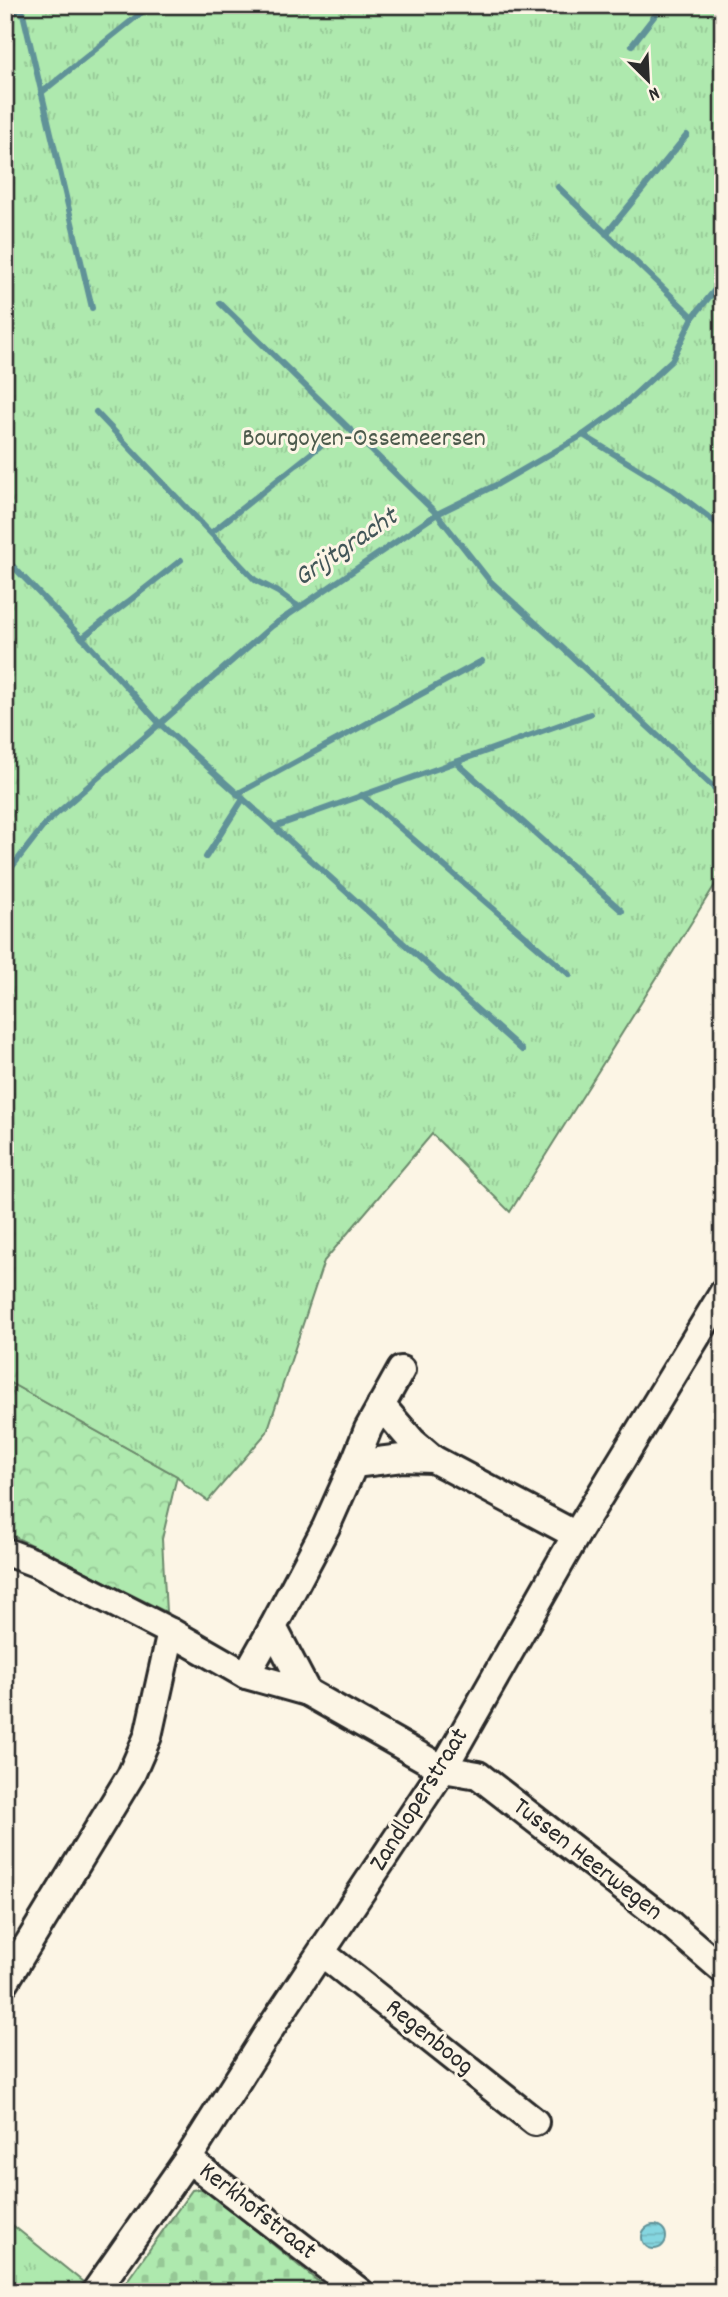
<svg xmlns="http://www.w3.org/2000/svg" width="728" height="2297" font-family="Dekko,sans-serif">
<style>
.forest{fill:url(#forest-crowns);stroke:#6c8a6c;stroke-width:2}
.cemetery{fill:url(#cemetery-stones);stroke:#6c8a6c;stroke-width:2}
.park{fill:url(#park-tufts);stroke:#6c8a6c;stroke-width:2}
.water{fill:url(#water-rules);stroke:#619298;stroke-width:2}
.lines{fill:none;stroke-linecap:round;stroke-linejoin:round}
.stream{stroke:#619298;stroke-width:6}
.minor-casing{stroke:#2b2b2b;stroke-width:32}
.minor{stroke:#fcf5e5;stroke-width:26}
.labels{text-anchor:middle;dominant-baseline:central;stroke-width:6;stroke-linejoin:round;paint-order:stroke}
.park-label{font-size:26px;fill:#4c5a4c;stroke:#fcf5e5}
.street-label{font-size:26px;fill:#2b2b2b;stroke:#fcf5e5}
.water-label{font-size:28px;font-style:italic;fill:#425658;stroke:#fcf5e5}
</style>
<defs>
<pattern id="forest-crowns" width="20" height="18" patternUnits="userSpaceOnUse" patternTransform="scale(1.75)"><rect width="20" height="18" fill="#aee9ae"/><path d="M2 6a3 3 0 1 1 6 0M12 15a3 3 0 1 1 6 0" fill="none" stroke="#96c896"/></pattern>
<pattern id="cemetery-stones" width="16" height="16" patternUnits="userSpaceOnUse" patternTransform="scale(1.75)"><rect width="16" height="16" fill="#aee9ae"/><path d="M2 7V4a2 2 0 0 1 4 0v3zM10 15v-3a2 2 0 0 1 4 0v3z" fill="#96c896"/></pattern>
<pattern id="park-tufts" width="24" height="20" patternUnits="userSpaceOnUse" patternTransform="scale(1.75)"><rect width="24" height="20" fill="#aee9ae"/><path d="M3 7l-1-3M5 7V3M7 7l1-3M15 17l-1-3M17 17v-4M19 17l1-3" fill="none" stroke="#96c896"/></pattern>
<pattern id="water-rules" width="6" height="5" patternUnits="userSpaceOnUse" patternTransform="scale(1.75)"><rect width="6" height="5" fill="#85d6e0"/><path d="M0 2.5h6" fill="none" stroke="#73b8c0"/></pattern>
</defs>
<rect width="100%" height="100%" fill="#fcf5e5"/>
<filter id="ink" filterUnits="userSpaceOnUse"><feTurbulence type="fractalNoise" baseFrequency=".0143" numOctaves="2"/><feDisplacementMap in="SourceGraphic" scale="14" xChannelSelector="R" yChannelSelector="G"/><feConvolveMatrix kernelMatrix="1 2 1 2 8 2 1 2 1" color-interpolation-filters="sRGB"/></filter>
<g filter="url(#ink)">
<polygon class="forest" points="5,1380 177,1476 162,1539 166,1612 5,1532 5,1510 9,1503 5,1501"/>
<polygon class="cemetery" points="204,2188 331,2292 119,2292 192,2190"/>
<g class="park">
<polygon points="5,5 723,5 723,872 510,1212 432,1134 324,1261 267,1432 208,1501 185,1485 177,1476 5,1380"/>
<polygon points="5,2219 88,2286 84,2292 5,2292"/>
</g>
<circle class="water" cx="654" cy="2237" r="12"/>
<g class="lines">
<g class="stream">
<polyline points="21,5 92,308"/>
<polyline points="5,19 21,8"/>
<polyline points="632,45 663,5"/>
<polyline points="41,93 151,5"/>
<polyline points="558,187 693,317"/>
<polyline points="606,234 687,135"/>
<polyline points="220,303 437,514 489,580 723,796"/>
<polyline points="96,412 255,580 278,592 299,607"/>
<polyline points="583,435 673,490 723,528"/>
<polyline points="212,532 329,439"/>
<polyline points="5,558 87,643 160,724 522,1050"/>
<polyline points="82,638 181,560"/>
<polyline points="456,762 622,911"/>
<polyline points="237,794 482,661"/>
<polyline points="362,795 570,975"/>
<polyline points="274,827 590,714"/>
<polyline points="206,857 243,799"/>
<polyline points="5,876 46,823 272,626 437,514 498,484 583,435 618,410 672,360 693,317 723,280"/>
</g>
<g class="minor-casing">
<g id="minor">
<polyline points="381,1405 412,1441 433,1459"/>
<polyline points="354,1464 368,1429 401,1370"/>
<polyline points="5,1554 9,1553 38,1564 171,1632 246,1675 307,1692 443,1769 478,1775 671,1925 723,1970"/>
<polyline points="246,1675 273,1627"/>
<polyline points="307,1692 273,1627 326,1527 354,1464 402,1458 433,1459 576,1535"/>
<polyline points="322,1953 535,2122"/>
<polyline points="5,1982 131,1775 148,1736 171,1632"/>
<polyline points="188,2159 360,2292"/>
<polyline points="95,2292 188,2159 270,2029 443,1769 576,1535 723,1293"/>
</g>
</g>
<use href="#minor" class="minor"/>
</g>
</g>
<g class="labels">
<g class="park-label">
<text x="364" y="439">Bourgoyen-Ossemeersen</text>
</g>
<g class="street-label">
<text transform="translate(420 1800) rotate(-58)">Zandloperstraat</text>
<text transform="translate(587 1860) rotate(38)">Tussen Heerwegen</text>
<text transform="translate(429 2038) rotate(39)">Regenboog</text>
<text transform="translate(257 2212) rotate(38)">Kerkhofstraat</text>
</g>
<g class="water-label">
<text transform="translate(347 549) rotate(-34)">Grijtgracht</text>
</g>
</g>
<rect width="728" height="2297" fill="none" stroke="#fcf5e5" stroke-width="28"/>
<rect x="14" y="14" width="700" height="2269" fill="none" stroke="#2b2b2b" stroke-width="2.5" filter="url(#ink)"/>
<g transform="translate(648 80) rotate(156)" stroke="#fcf5e5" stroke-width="5" paint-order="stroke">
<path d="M0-5L12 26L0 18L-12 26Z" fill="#2b2b2b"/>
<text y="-10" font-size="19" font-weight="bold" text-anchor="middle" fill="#2b2b2b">N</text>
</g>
</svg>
